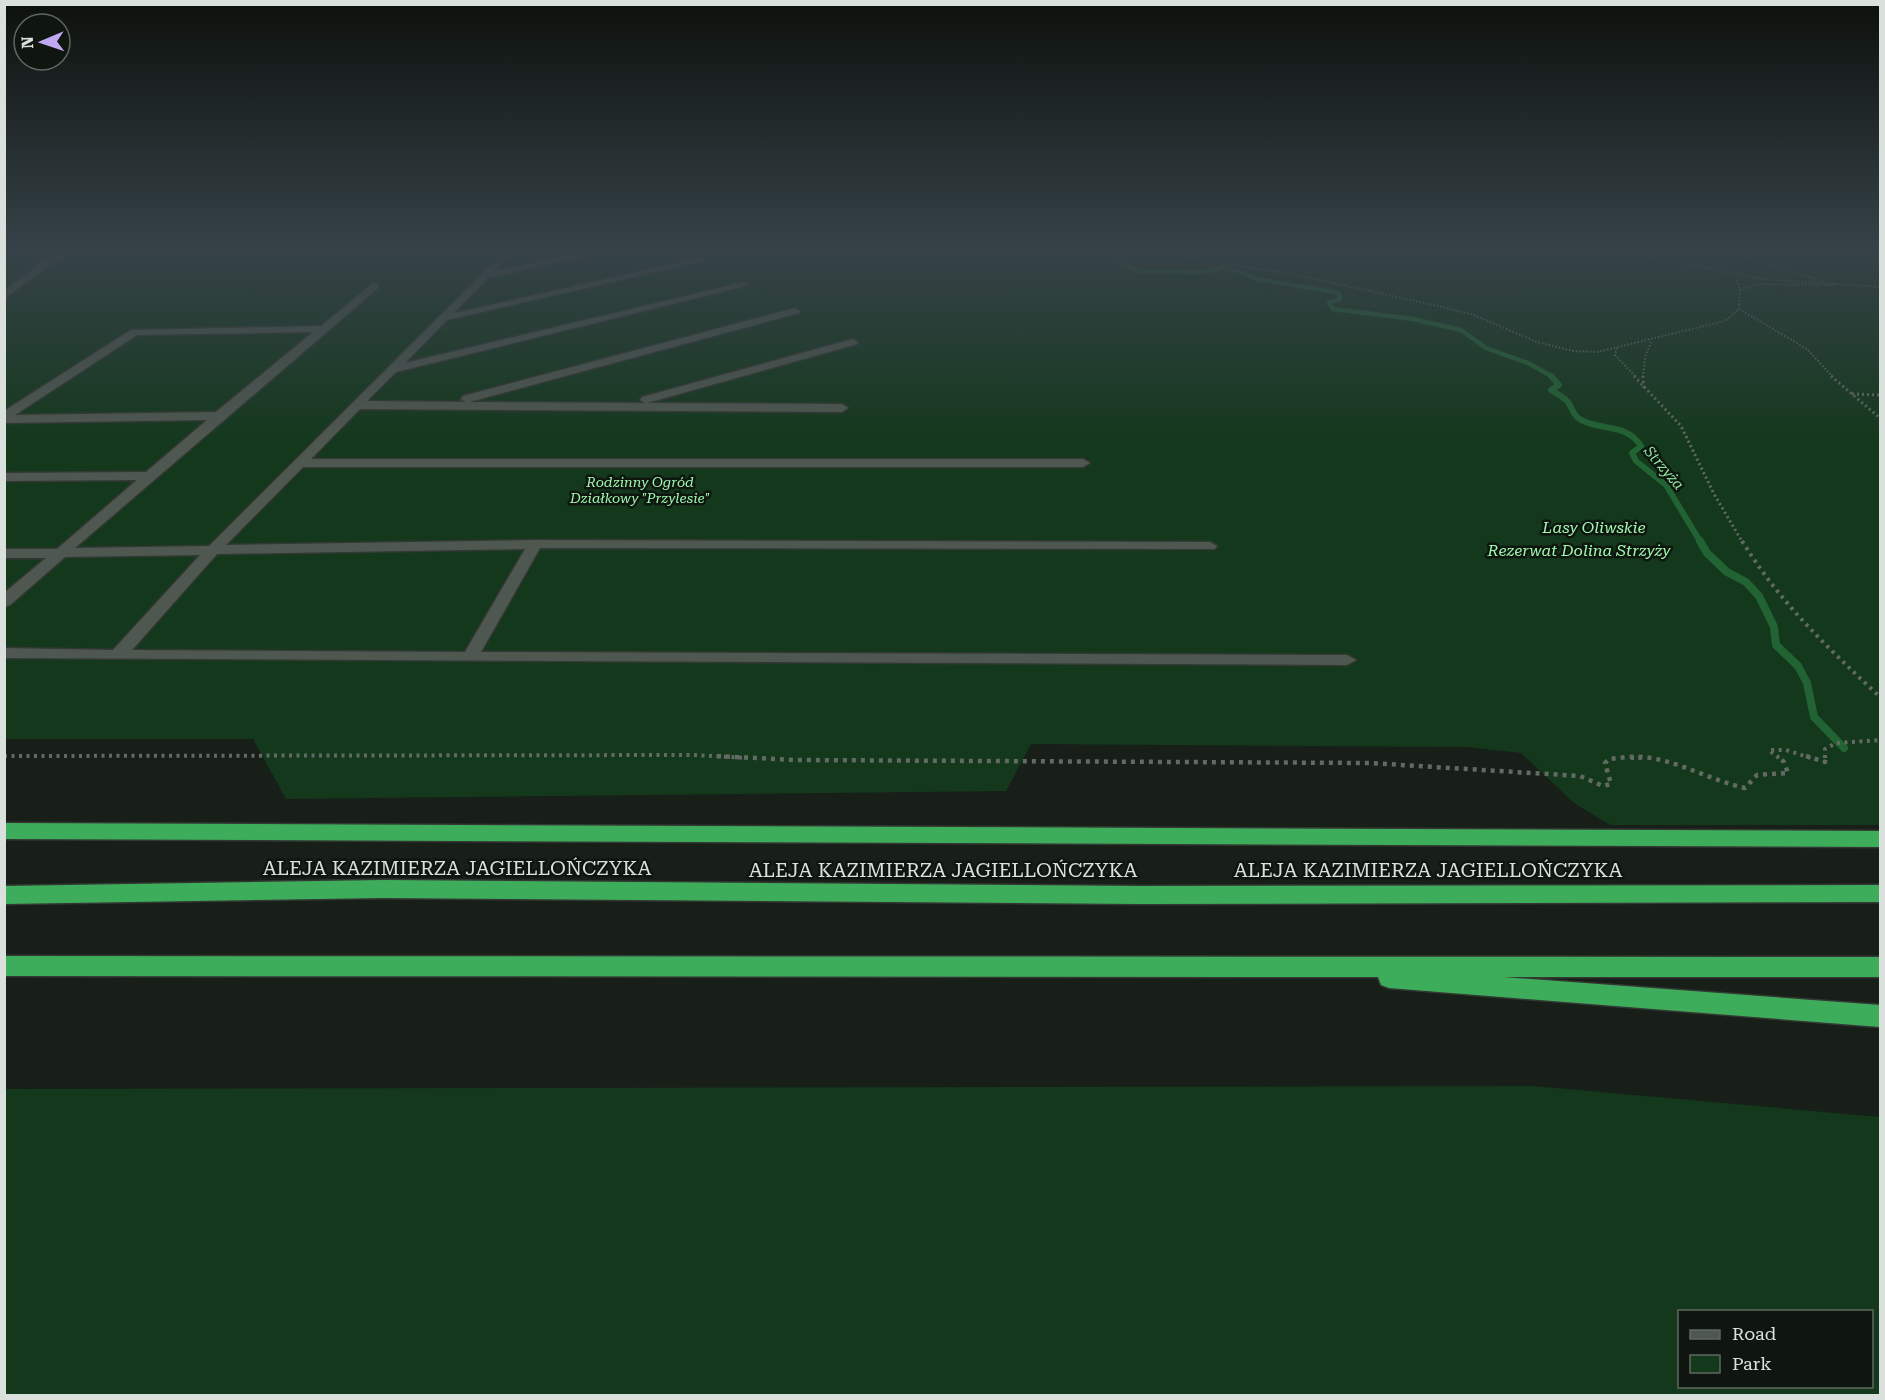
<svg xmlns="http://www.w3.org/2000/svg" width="1885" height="1400" font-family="'Roboto Serif',serif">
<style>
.green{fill:#14381c;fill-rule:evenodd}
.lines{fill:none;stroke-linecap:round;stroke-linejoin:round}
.stream-far2{stroke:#216332;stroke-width:4.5}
.stream-far1{stroke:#216332;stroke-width:6}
.stream{stroke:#216332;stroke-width:8}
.minor-casing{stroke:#333833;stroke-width:3}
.highway-casing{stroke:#333833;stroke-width:3}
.path-far3{stroke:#626a63;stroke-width:2;stroke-dasharray:1.5 2;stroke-linecap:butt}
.path-far2{stroke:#626a63;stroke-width:3;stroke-dasharray:2 3;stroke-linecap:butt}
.path-far1{stroke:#626a63;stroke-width:4;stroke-dasharray:3 4.5;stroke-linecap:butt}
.path{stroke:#626a63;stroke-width:4.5;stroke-dasharray:4 5;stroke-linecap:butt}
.minor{fill:#4f5850;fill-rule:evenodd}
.highway{fill:#3dad5b;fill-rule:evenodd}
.labels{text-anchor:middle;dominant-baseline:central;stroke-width:5;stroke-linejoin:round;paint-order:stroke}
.far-park-label{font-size:14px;font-style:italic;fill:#9ff9af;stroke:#0e160f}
.far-water-label{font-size:15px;font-style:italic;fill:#8fe89f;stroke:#0e160f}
.park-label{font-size:16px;font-style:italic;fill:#9ff9af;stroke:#0e160f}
.near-street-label{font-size:20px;fill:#dae0db;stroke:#0e160f}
</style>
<rect width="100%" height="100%" fill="#171f18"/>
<g class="green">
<polygon points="4,249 1880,249 1880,825 1610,825 1574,803 1521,753 1468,747 1031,744 1006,791 286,799 253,739 5,739"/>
<path d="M1533,1086L1880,1117V1395H5V1089ZM1680,1312H1872V1386H1680Z"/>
</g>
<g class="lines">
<g class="stream-far2">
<polyline points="1117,254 1120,249"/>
<polyline points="1114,255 1117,260 1137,271 1203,272 1224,267 1257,279 1334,292 1340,295 1340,299 1329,303 1333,309 1413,319 1461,330 1486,348 1528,363 1553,377"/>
</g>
<path class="stream-far1" d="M1551,376L1559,385L1551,390C1556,393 1563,397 1567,401C1573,408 1572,415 1581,420C1603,431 1626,423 1641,446L1632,453L1636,461L1666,485L1701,543"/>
<polyline class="stream" points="1700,541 1707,553 1727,572 1746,582 1759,596 1774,627 1776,645 1798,666 1807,683 1814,717 1844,748"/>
<g class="minor-casing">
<g id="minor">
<polygon points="12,249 39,249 68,255 47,267 4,299 4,291 41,263 54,256"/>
<path d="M507,249H516L495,271L600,249H617L488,278L454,313L699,258L703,261L447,320L405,363L744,282L749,285L396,372L367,401L465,402L461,399L463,396L795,308L800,311L799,313L469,402L645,403L640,400L642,397L853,339L858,342L857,344L647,403L842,404L848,408L842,412L360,409L311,459H1083L1090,463L1083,467H303L226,545L535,540L1210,542L1217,546L1215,549L540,548L481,652L1347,655L1356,660L1347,665L4,658V648L113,650L200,555L65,557L10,605L4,607V593L46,558H4V549H57L137,480L4,481V473L146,472L207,420L4,423V411L131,330L321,326L372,284H378V288L75,548L209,546ZM313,332L216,412L15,415L137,335ZM525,549L465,652L132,650L217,554Z"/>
</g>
</g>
<g class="highway-casing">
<g id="highway">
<polygon points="4,823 1880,831 1880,847 4,839"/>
<polygon points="383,880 1141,886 1880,885 1880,902 1141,904 383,898 4,904 4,886"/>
<polygon points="4,956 1880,957 1880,977 1503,977 1880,1005 1880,1027 1389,988 1381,985 1378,977 4,976"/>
</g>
</g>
<g class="path-far3">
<polyline points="1159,249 1211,262 1292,274 1438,306 1474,315 1537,342 1573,351 1597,352 1725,321 1739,309 1740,290 1735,275"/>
<polyline points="1608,249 1763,279 1880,287"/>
<polyline points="1737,249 1754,260 1823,281"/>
<polyline points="1740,290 1758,284 1836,285"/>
<polyline points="1739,309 1807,349 1833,377"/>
<polyline points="1617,348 1615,355 1636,377"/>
<polyline points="1643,377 1645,357 1652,340"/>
</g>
<g class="path-far2">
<polyline points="1634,376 1681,426 1714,494 1743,543"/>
<polyline points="1643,376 1644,388"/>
<polyline points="1831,376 1880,418"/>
<polyline points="1852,394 1880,395"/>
</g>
<g class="path-far1">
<path d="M1742,541C1781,604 1827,647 1880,697"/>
<polyline points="4,756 693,755 748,758"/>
<polyline points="1631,758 1646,758"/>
<polyline points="1779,758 1769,750 1786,750 1811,758"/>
<polyline points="1825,758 1825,749 1836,743 1880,740"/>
</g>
<g class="path">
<path d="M717,756L794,760L1370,763L1580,776L1603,786L1611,784L1605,763L1609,759C1620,758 1631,756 1642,757C1675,759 1712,781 1745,788L1757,775L1788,773L1784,762L1777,756"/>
<polyline points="1806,756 1825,762 1825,756"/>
</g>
<use href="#minor" class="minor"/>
<use href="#highway" class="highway"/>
</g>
<linearGradient id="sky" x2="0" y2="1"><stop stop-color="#0d110d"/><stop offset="0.56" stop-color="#364248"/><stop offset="1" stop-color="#364248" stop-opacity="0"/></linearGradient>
<rect width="1885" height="445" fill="url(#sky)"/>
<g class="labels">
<g class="far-park-label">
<text x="640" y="482">Rodzinny Ogród<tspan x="640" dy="16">Działkowy "Przylesie"</tspan></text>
</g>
<g class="far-water-label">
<text transform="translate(1664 468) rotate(49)">Strzyża</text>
</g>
<g class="park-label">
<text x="1594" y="527">Lasy Oliwskie</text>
<text x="1579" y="550">Rezerwat Dolina Strzyży</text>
</g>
<g class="near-street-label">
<text x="457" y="868">ALEJA KAZIMIERZA JAGIELLOŃCZYKA</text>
<text x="943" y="870">ALEJA KAZIMIERZA JAGIELLOŃCZYKA</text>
<text x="1428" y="870">ALEJA KAZIMIERZA JAGIELLOŃCZYKA</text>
</g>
</g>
<rect width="1885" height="1400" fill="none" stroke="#dae0db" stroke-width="12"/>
<rect x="1678" y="1310" width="195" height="78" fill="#0e160f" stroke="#606761" stroke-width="1.5"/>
<rect x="1690" y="1330" width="30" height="9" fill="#4f5850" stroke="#606761" stroke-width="1.5"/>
<text x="1732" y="1340" font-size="18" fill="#dae0db">Road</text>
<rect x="1690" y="1355" width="30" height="18" fill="#14381c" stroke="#606761" stroke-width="1.5"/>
<text x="1732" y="1370" font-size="18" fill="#dae0db">Park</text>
<g transform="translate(42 42) rotate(268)"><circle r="28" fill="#0e160f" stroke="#606761" stroke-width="1.5"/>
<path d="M0-4.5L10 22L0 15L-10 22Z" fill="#c1a8f3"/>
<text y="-9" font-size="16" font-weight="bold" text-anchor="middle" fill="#dae0db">N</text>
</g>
</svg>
